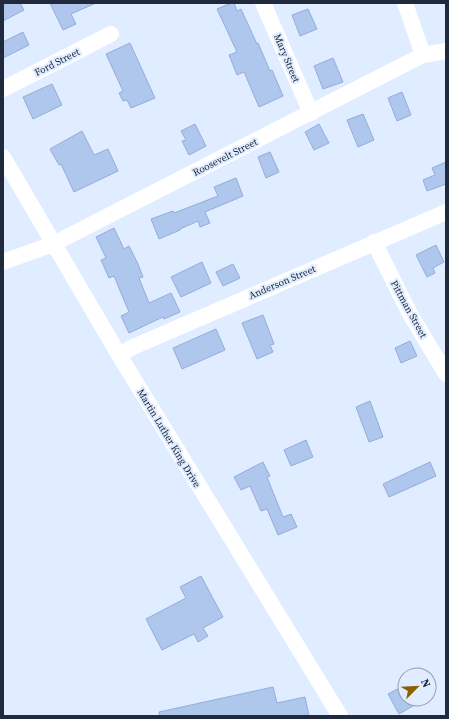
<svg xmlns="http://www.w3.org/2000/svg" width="449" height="719" font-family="'Source Serif 4',serif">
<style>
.building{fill:#b0c7ed;stroke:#92adda}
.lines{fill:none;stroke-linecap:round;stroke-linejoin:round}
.minor{stroke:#fff;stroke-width:16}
.labels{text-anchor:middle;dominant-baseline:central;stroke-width:4;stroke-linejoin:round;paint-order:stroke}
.street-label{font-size:10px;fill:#202a3c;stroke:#e0ecff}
</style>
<rect width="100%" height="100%" fill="#e0ecff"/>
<g class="building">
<polygon points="3,3 20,3 24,10 3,21"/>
<polygon points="50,3 96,3 71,14 76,24 63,30"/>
<polygon points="231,3 234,3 237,11 241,9 257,44 258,43 270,71 272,70 283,96 259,107 244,72 237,75 229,55 237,52 217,9"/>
<polygon points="308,9 317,29 300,36 292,15"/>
<polygon points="23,32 29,45 3,58 3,42"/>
<polygon points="130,43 155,98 131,108 127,100 123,101 119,93 123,91 106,54"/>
<polygon points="333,58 343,82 323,89 314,66"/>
<polygon points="52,84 62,105 33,119 23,97"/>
<polygon points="402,92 411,115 397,121 388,98"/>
<polygon points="363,114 374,140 358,147 347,120"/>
<polygon points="195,124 206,146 189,155 182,141 186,140 181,131"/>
<polygon points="319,124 329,143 314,150 305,132"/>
<polygon points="82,131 94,155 108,149 118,171 74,192 61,164 59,165 50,149"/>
<polygon points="270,152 279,172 266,178 258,157"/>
<polygon points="446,162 446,184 427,191 423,180 435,175 432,168"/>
<polygon points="236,178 243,196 205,212 210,223 200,227 198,221 180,229 180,230 159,239 151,219 173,211 174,213 218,196 214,187"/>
<polygon points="114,228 124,249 129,246 138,264 143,277 139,278 149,303 171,293 180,312 164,319 163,317 129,333 121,316 129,312 114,276 109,278 101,260 106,258 96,237"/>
<polygon points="436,245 444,262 433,268 435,273 427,277 416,255"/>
<polygon points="202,262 211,283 181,297 171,277"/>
<polygon points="233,264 240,278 223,286 216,272"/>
<polygon points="263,315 274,344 270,345 273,352 257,359 242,323"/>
<polygon points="216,329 225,350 182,369 173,348"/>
<polygon points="410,341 417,356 401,363 395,348"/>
<polygon points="370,401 383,437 369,442 356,407"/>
<polygon points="306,440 313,457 291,466 284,450"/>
<polygon points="263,462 270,476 267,477 283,517 291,514 297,527 278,535 267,509 261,511 250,486 241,490 234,477"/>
<polygon points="430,462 436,476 389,497 383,484"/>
<polygon points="201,576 223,617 203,628 208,636 198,642 194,634 162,650 146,619 186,598 180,587"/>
<polygon points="405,685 405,699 425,699 399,714 388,694"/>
<polygon points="273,687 277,703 305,697 309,716 160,716 159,712"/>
</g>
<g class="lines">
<g class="minor">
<polyline points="263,3 311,113"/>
<polyline points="405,3 423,55"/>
<polyline points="3,89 111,34"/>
<polyline points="3,157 119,355 340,716"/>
<polyline points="374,242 410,314 446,374"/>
<polyline points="3,262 53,244 423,55 446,51"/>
<polyline points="119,355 133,347 446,212"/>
</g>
</g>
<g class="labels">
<g class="street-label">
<text transform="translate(287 58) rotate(67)">Mary Street</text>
<text transform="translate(57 62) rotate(-27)">Ford Street</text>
<text transform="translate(225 157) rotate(-27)">Roosevelt Street</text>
<text transform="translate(282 282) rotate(-23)">Anderson Street</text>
<text transform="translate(409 309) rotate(61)">Pittman Street</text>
<text transform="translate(169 438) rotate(59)">Martin Luther King Drive</text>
</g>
</g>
<rect width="449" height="719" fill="none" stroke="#202a3c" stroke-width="8"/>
<g transform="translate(417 687) rotate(66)"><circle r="19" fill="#e0ecff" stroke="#939eb1"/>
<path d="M0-3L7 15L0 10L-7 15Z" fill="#8a6100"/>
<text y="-6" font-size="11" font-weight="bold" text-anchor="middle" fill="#202a3c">N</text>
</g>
</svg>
